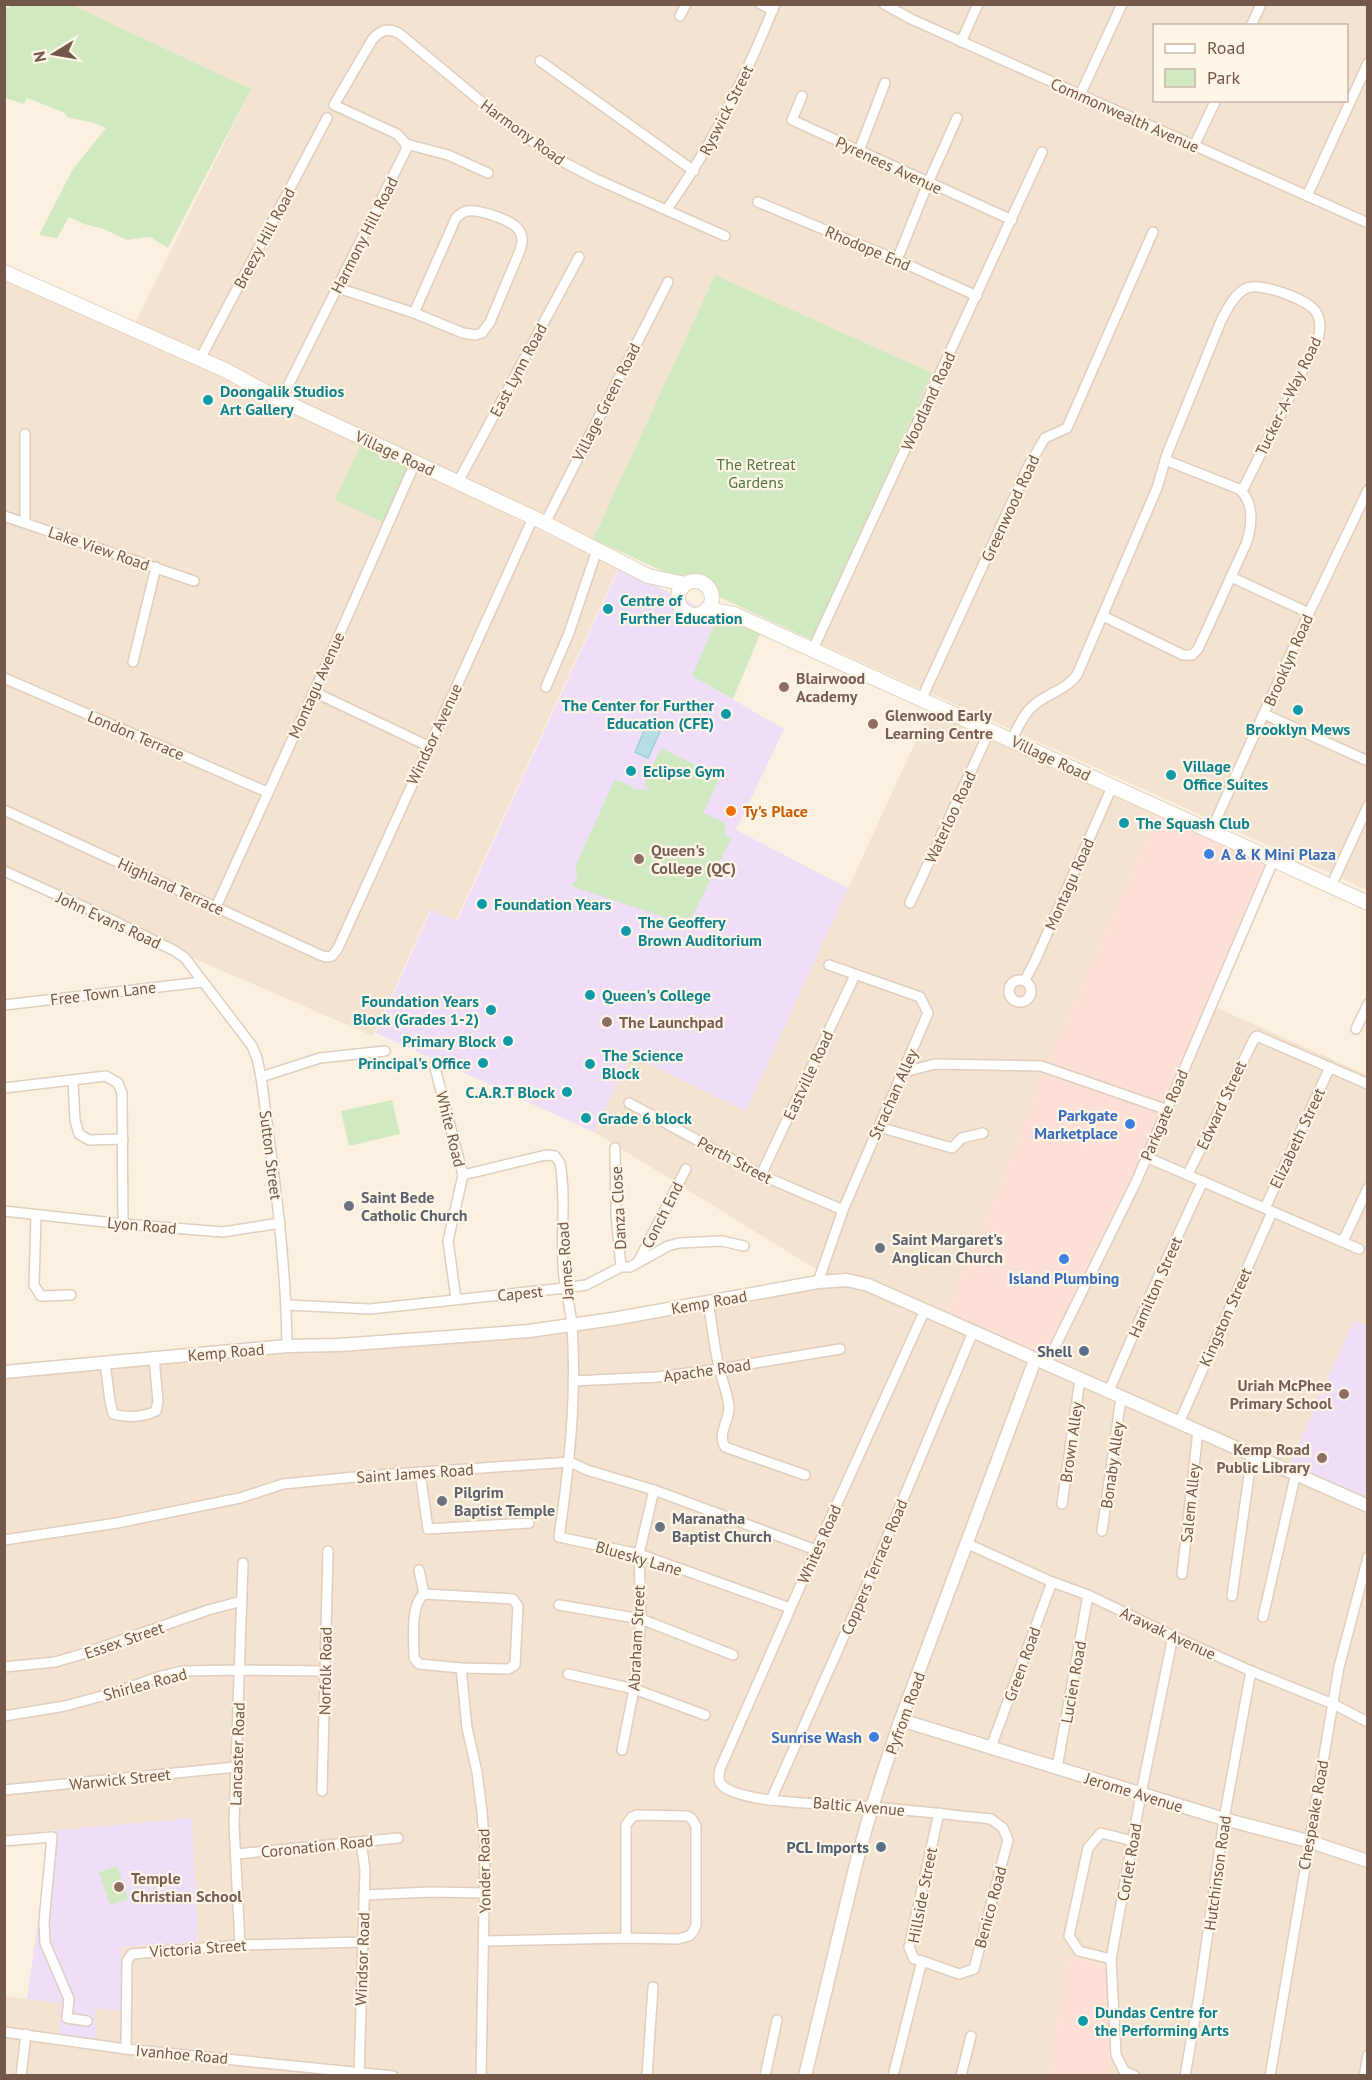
<svg xmlns="http://www.w3.org/2000/svg" width="1372" height="2080" font-family="'PT Sans',sans-serif">
<style>
.residential{fill:#f3e3d0;fill-rule:evenodd}
.commercial{fill:#fce0d5}
.education{fill:#eedef8}
.green{fill:#d1e9c0}
.water{fill:#b6dee5;stroke:#9cced7;stroke-width:1.5}
.lines{fill:none;stroke-linecap:round;stroke-linejoin:round}
.minor-casing{stroke:#e0cdbd;stroke-width:12}
.tertiary-casing{stroke:#e0cdbd;stroke-width:15}
.secondary-casing{stroke:#e5cfbb;stroke-width:16}
.minor{stroke:#fff;stroke-width:9}
.tertiary{stroke:#fff;stroke-width:12}
.secondary{stroke:#fff;stroke-width:14}
.culture-dot{fill:#0f9aa8;stroke:#fff6e7;stroke-width:2}
.education-dot{fill:#8d6e63;stroke:#fff6e7;stroke-width:2}
.food-dot{fill:#e8710a;stroke:#fff6e7;stroke-width:2}
.shop-dot{fill:#3f7fe0;stroke:#fff6e7;stroke-width:2}
.worship-dot{fill:#6b7280;stroke:#fff6e7;stroke-width:2}
.service-dot{fill:#5c6f8a;stroke:#fff6e7;stroke-width:2}
.labels{text-anchor:middle;dominant-baseline:central;stroke-width:4.5;stroke-linejoin:round;paint-order:stroke}
.street-label{font-size:16px;fill:#735748;stroke:#fff6e7}
.culture-label{font-size:16px;font-weight:bold;fill:#0d838f;stroke:#fff6e7;text-anchor:start}
.park-label{font-size:16px;fill:#517841;stroke:#fff6e7}
.education-label{font-size:16px;font-weight:bold;fill:#785e54;stroke:#fff6e7;text-anchor:start}
.food-label{font-size:16px;font-weight:bold;fill:#c56008;stroke:#fff6e7;text-anchor:start}
.shop-label{font-size:16px;font-weight:bold;fill:#366cbe;stroke:#fff6e7;text-anchor:end}
.worship-label{font-size:16px;font-weight:bold;fill:#5b616d;stroke:#fff6e7;text-anchor:start}
.service-label{font-size:16px;font-weight:bold;fill:#4e5e75;stroke:#fff6e7;text-anchor:end}
</style>
<rect width="100%" height="100%" fill="#fcf1e1"/>
<g class="residential">
<path d="M72,5H1367V890L812,640L932,373L715,275L593,539L135,323L251,89ZM1154,26H1346V100H1154Z"/>
<polygon points="5,280 231,381 618,568 456,920 430,910 373,1036 195,959 5,867"/>
<polygon points="930,710 1157,813 1042,1073 1015,1146 945,1315 856,1277 824,1274 594,1132 630,1055 746,1111"/>
<polygon points="1215,1007 1367,1075 1367,1500 1054,1363 1137,1189"/>
<polygon points="839,1286 871,1292 895,1301 1006,1354 1367,1512 1367,2075 1110,2075 1108,1966 1066,1955 1049,2075 353,2076 319,2072 319,2076 5,2075 5,1996 121,2011 121,1947 198,1942 192,1818 5,1835 5,1378 629,1320"/>
</g>
<g class="commercial">
<polygon points="1157,813 1277,868 1137,1189 1054,1363 945,1315 1015,1146 1042,1073"/>
<polygon points="1066,1955 1108,1966 1110,2075 1049,2076"/>
</g>
<g class="education">
<polygon points="619,568 718,616 692,676 784,729 736,830 848,888 746,1111 631,1055 594,1132 376,1033 431,910 457,921"/>
<polygon points="1354,1320 1367,1326 1367,1497 1290,1463"/>
<polygon points="192,1818 198,1942 121,1947 121,2011 95,2008 96,2041 60,2036 59,2003 27,1999 51,1831"/>
</g>
<g class="green">
<polygon points="12,5 72,5 251,89 168,248 150,237 127,240 104,229 84,224 69,217 57,238 39,235 73,169 106,128 91,122 69,118 63,112 27,98 24,104 5,98 5,10"/>
<polygon points="715,275 932,373 812,640 593,539"/>
<polygon points="360,446 408,468 383,522 335,500"/>
<polygon points="718,616 760,634 733,699 692,676"/>
<polygon points="661,748 720,777 703,813 725,823 725,835 731,839 688,925 571,886 577,879 576,865 615,779 633,787 634,789 652,790 644,785"/>
<polygon points="392,1100 400,1134 349,1146 341,1111"/>
<polygon points="117,1866 128,1899 110,1905 99,1872"/>
</g>
<polygon class="water" points="647,724 661,729 648,758 635,752"/>
<g class="lines">
<g class="minor-casing">
<g id="minor">
<polyline points="760,4 773,10"/>
<polyline points="884,4 911,19 1368,223"/>
<polyline points="680,16 686,4"/>
<polyline points="1251,26 1261,4"/>
<polyline points="961,42 978,4"/>
<polyline points="540,61 694,171"/>
<polyline points="1080,95 1122,4"/>
<polyline points="802,96 792,120 1012,220"/>
<polyline points="406,144 448,155 488,173"/>
<polyline points="1194,146 1216,100"/>
<polyline points="859,151 885,83"/>
<polyline points="1307,196 1368,63"/>
<polyline points="758,202 897,260 977,296"/>
<path d="M667,209C713,144 745,78 775,4"/>
<polyline points="897,260 928,183 957,118"/>
<path d="M338,288L414,313L463,333L475,335L482,333L490,322L519,253C522,245 524,238 519,230C512,220 479,209 467,211C462,212 459,215 456,218L414,313"/>
<polyline points="200,359 327,118"/>
<path d="M281,400L406,150V144L397,134L334,105L372,40C380,30 389,27 400,34L508,124L554,157L596,179L725,236"/>
<polyline points="458,482 579,257"/>
<polyline points="4,516 194,581"/>
<polyline points="25,522 25,434"/>
<polyline points="545,523 668,282"/>
<polyline points="1231,577 1309,613"/>
<path d="M1103,616L1183,655H1192L1198,649L1246,544C1252,527 1255,502 1239,489L1165,460"/>
<polyline points="813,649 1042,152"/>
<polyline points="133,662 156,567"/>
<polyline points="4,678 267,792"/>
<polyline points="546,687 569,633 597,550"/>
<polyline points="314,692 428,746"/>
<polyline points="922,698 1029,465 1045,438 1067,428 1153,232"/>
<polyline points="1264,714 1368,761"/>
<path d="M1012,739C1018,728 1023,714 1033,706C1046,694 1066,690 1077,675L1157,488L1167,454L1221,321C1227,309 1235,293 1247,288C1261,282 1309,300 1316,312C1322,322 1320,334 1316,344L1242,491"/>
<polyline points="4,810 320,955 326,957 332,956 338,948 533,518"/>
<polyline points="1211,831 1309,613 1368,490"/>
<path d="M4,871L106,917L175,951L185,958L252,1046L257,1058L261,1077C273,1166 286,1256 287,1346"/>
<polyline points="1331,886 1368,806"/>
<polyline points="910,903 990,730"/>
<polyline points="216,907 314,692 415,463"/>
<circle cx="1020" cy="991" r="11"/>
<polyline points="1025,980 1035,961 1112,787"/>
<polyline points="4,1005 202,982"/>
<polyline points="1356,1029 1368,1004"/>
<polyline points="434,1064 463,1175 448,1241 456,1299"/>
<polyline points="904,1072 935,1064 1041,1066 1165,1109"/>
<polyline points="261,1077 320,1058 385,1051"/>
<polyline points="73,1082 75,1120 79,1134 89,1140 123,1139"/>
<polyline points="4,1088 106,1076 118,1083 122,1093 123,1224"/>
<polyline points="629,1103 761,1175 843,1210"/>
<polyline points="879,1127 952,1148 962,1138 983,1133"/>
<polyline points="615,1148 616,1213 621,1267"/>
<polyline points="1146,1157 1359,1249"/>
<polyline points="1188,1174 1255,1037 1257,1036 1368,1084"/>
<path d="M463,1175L546,1155L555,1156L560,1163C566,1195 561,1231 563,1264C563,1285 571,1306 572,1327C577,1397 569,1468 559,1537L639,1554L790,1608"/>
<polyline points="761,1175 855,975"/>
<polyline points="1265,1208 1330,1067"/>
<polyline points="4,1211 123,1224 223,1232 280,1223"/>
<polyline points="36,1215 34,1285 41,1296 71,1295"/>
<polyline points="1343,1241 1368,1188"/>
<polyline points="638,1262 686,1169"/>
<polyline points="818,1282 843,1210 928,1013 920,997 829,965"/>
<path d="M708,1301C712,1324 714,1348 720,1371C723,1383 728,1395 729,1407C729,1422 717,1434 725,1447L805,1475"/>
<polyline points="287,1305 370,1309 565,1288 586,1285 621,1267 630,1267 668,1246 679,1243 722,1241 744,1246"/>
<path d="M105,1363L110,1401L113,1414C128,1418 143,1417 156,1411L158,1401L154,1358"/>
<polyline points="1046,1365 1136,1182 1273,861"/>
<polyline points="573,1381 657,1377 719,1369 840,1349"/>
<polyline points="1108,1393 1154,1287 1203,1181"/>
<polyline points="1179,1423 1272,1212"/>
<polyline points="420,1472 428,1529 529,1523"/>
<polyline points="1062,1504 1080,1379"/>
<polyline points="1102,1531 1121,1398"/>
<polyline points="4,1540 117,1523 240,1498 283,1484 365,1476 570,1462 587,1470 654,1490 816,1550"/>
<polyline points="968,1544 1052,1582 1088,1595 1173,1636 1251,1671 1333,1704 1368,1722"/>
<polyline points="419,1570 424,1594"/>
<polyline points="1182,1574 1198,1431"/>
<path d="M424,1594L513,1599L518,1606L515,1665L508,1669L461,1668L419,1664L414,1658C414,1642 410,1604 424,1594Z"/>
<polyline points="1232,1596 1252,1454"/>
<polyline points="559,1605 641,1619 733,1655"/>
<polyline points="1263,1617 1296,1473"/>
<polyline points="4,1667 55,1662 79,1655 208,1610 242,1601"/>
<polyline points="461,1668 467,1728 477,1772 482,1812 485,1851 481,2076"/>
<polyline points="568,1674 634,1689 705,1715"/>
<polyline points="4,1716 65,1706 117,1692 158,1677 183,1671 240,1670 324,1671"/>
<polyline points="991,1747 1052,1582"/>
<polyline points="622,1750 634,1689 641,1619 639,1554 654,1490"/>
<polyline points="1057,1768 1088,1595"/>
<polyline points="4,1790 236,1767"/>
<polyline points="322,1791 328,1551"/>
<polyline points="771,1800 873,1571 973,1332"/>
<polyline points="4,1841 52,1837 44,1922 45,1943 69,1999 67,2018 87,2021"/>
<polyline points="237,1854 398,1838"/>
<polyline points="364,1895 431,1892 485,1893"/>
<polyline points="484,1941 626,1938 678,1939 689,1936 693,1932 696,1925 696,1826 691,1818 687,1816 637,1815 632,1817 626,1825 626,1938"/>
<polyline points="240,1945 234,1824 243,1563"/>
<polyline points="1111,1959 1079,1951 1069,1936 1088,1848 1101,1833 1133,1841"/>
<path d="M922,1961L959,1974L974,1969L1008,1840L1003,1828L991,1819C951,1815 912,1810 872,1807C836,1803 756,1805 727,1789C718,1784 718,1778 720,1769L816,1550L925,1310"/>
<polyline points="4,2032 126,2049 393,2076"/>
<polyline points="126,2049 127,1961 132,1954 240,1945 362,1942"/>
<polyline points="21,2076 26,2034"/>
<polyline points="359,2076 365,1870 361,1842"/>
<polyline points="647,2076 653,1987"/>
<polyline points="765,2076 777,2020"/>
<polyline points="893,2076 922,1961 914,1959 909,1947 939,1813"/>
<polyline points="961,2076 971,2036"/>
<polyline points="1135,2076 1124,2071 1116,2055 1111,1959 1141,1794 1173,1636"/>
<polyline points="1185,2076 1199,1995 1224,1819 1251,1671"/>
<polyline points="1270,2076 1339,1667 1368,1557"/>
<polyline points="1364,2076 1368,2055"/>
</g>
</g>
<g class="tertiary-casing">
<g id="tertiary">
<polyline points="4,1372 287,1346 339,1345 529,1331 613,1319 818,1282 847,1280 868,1285 1368,1506"/>
<polyline points="901,1720 1224,1819 1308,1841 1368,1861"/>
<polyline points="805,2076 858,1856 872,1807 898,1727 1035,1360"/>
</g>
</g>
<g class="secondary-casing">
<g id="secondary">
<polyline points="4,272 225,370 277,398 545,523 648,576 685,584"/>
<circle cx="695" cy="598" r="17"/>
<path d="M707,609L734,614C946,709 1157,806 1368,903"/>
</g>
</g>
<use href="#minor" class="minor"/>
<use href="#tertiary" class="tertiary"/>
<use href="#secondary" class="secondary"/>
</g>
<g class="culture-dot">
<circle cx="208" cy="400" r="6"/>
<circle cx="608" cy="609" r="6"/>
<circle cx="1298" cy="710" r="6"/>
<circle cx="726" cy="714" r="6"/>
<circle cx="631" cy="771" r="6"/>
<circle cx="1171" cy="775" r="6"/>
<circle cx="1124" cy="823" r="6"/>
<circle cx="482" cy="904" r="6"/>
<circle cx="626" cy="931" r="6"/>
<circle cx="590" cy="995" r="6"/>
<circle cx="491" cy="1010" r="6"/>
<circle cx="508" cy="1041" r="6"/>
<circle cx="483" cy="1063" r="6"/>
<circle cx="590" cy="1064" r="6"/>
<circle cx="567" cy="1092" r="6"/>
<circle cx="586" cy="1118" r="6"/>
<circle cx="1083" cy="2021" r="6"/>
</g>
<g class="education-dot">
<circle cx="784" cy="687" r="6"/>
<circle cx="873" cy="724" r="6"/>
<circle cx="639" cy="859" r="6"/>
<circle cx="607" cy="1022" r="6"/>
<circle cx="1344" cy="1394" r="6"/>
<circle cx="1322" cy="1458" r="6"/>
<circle cx="119" cy="1887" r="6"/>
</g>
<circle class="food-dot" cx="731" cy="811" r="6"/>
<g class="shop-dot">
<circle cx="1209" cy="854" r="6"/>
<circle cx="1130" cy="1124" r="6"/>
<circle cx="1064" cy="1259" r="6"/>
<circle cx="874" cy="1737" r="6"/>
</g>
<g class="worship-dot">
<circle cx="349" cy="1206" r="6"/>
<circle cx="880" cy="1248" r="6"/>
<circle cx="442" cy="1501" r="6"/>
<circle cx="660" cy="1527" r="6"/>
</g>
<g class="service-dot">
<circle cx="1084" cy="1351" r="6"/>
<circle cx="881" cy="1847" r="6"/>
</g>
<g class="labels">
<g class="street-label">
<text transform="translate(726 110) rotate(-63)">Ryswick Street</text>
<text transform="translate(1125 115) rotate(24)">Commonwealth Avenue</text>
<text transform="translate(523 132) rotate(36)">Harmony Road</text>
<text transform="translate(889 165) rotate(25)">Pyrenees Avenue</text>
<text transform="translate(364 235) rotate(-63)">Harmony Hill Road</text>
<text transform="translate(264 238) rotate(-62)">Breezy Hill Road</text>
<text transform="translate(868 248) rotate(23)">Rhodope End</text>
<text transform="translate(518 370) rotate(-62)">East Lynn Road</text>
<text transform="translate(1288 396) rotate(-64)">Tucker-A-Way Road</text>
<text transform="translate(928 401) rotate(-65)">Woodland Road</text>
<text transform="translate(606 402) rotate(-63)">Village Green Road</text>
<text transform="translate(395 453) rotate(25)">Village Road</text>
<text transform="translate(1010 508) rotate(-65)">Greenwood Road</text>
<text transform="translate(99 548) rotate(19)">Lake View Road</text>
<text transform="translate(1288 660) rotate(-66)">Brooklyn Road</text>
<text transform="translate(316 685) rotate(-66)">Montagu Avenue</text>
<text transform="translate(434 734) rotate(-65)">Windsor Avenue</text>
<text transform="translate(136 735) rotate(23)">London Terrace</text>
<text transform="translate(1051 758) rotate(25)">Village Road</text>
<text transform="translate(950 817) rotate(-65)">Waterloo Road</text>
<text transform="translate(1069 884) rotate(-66)">Montagu Road</text>
<text transform="translate(171 886) rotate(25)">Highland Terrace</text>
<text transform="translate(109 920) rotate(25)">John Evans Road</text>
<text transform="translate(103 993) rotate(-7)">Free Town Lane</text>
<text transform="translate(808 1075) rotate(-65)">Eastville Road</text>
<text transform="translate(893 1094) rotate(-66)">Strachan Alley</text>
<text transform="translate(1221 1105) rotate(-65)">Edward Street</text>
<text transform="translate(1164 1115) rotate(-67)">Parkgate Road</text>
<text transform="translate(451 1129) rotate(76)">White Road</text>
<text transform="translate(1297 1138) rotate(-65)">Elizabeth Street</text>
<text transform="translate(271 1155) rotate(83)">Sutton Street</text>
<text transform="translate(735 1160) rotate(28)">Perth Street</text>
<text transform="translate(618 1208) rotate(-93)">Danza Close</text>
<text transform="translate(662 1215) rotate(-63)">Conch End</text>
<text transform="translate(142 1225) rotate(5)">Lyon Road</text>
<text transform="translate(565 1261) rotate(-94)">James Road</text>
<text transform="translate(1155 1287) rotate(-66)">Hamilton Street</text>
<text transform="translate(520 1293) rotate(-6)">Capest</text>
<text transform="translate(709 1302) rotate(-10)">Kemp Road</text>
<text transform="translate(1225 1317) rotate(-66)">Kingston Street</text>
<text transform="translate(226 1352) rotate(-5)">Kemp Road</text>
<text transform="translate(707 1370) rotate(-8)">Apache Road</text>
<text transform="translate(1071 1442) rotate(-82)">Brown Alley</text>
<text transform="translate(1112 1465) rotate(-82)">Bonaby Alley</text>
<text transform="translate(415 1473) rotate(-4)">Saint James Road</text>
<text transform="translate(1190 1503) rotate(-84)">Salem Alley</text>
<text transform="translate(819 1544) rotate(-66)">Whites Road</text>
<text transform="translate(639 1558) rotate(16)">Bluesky Lane</text>
<text transform="translate(874 1567) rotate(-67)">Coppers Terrace Road</text>
<text transform="translate(1168 1633) rotate(25)">Arawak Avenue</text>
<text transform="translate(636 1638) rotate(-87)">Abraham Street</text>
<text transform="translate(124 1640) rotate(-19)">Essex Street</text>
<text transform="translate(1022 1664) rotate(-70)">Green Road</text>
<text transform="translate(325 1671) rotate(-89)">Norfolk Road</text>
<text transform="translate(1073 1682) rotate(-80)">Lucien Road</text>
<text transform="translate(145 1684) rotate(-15)">Shirlea Road</text>
<text transform="translate(905 1713) rotate(-70)">Pyfrom Road</text>
<text transform="translate(237 1754) rotate(-88)">Lancaster Road</text>
<text transform="translate(120 1779) rotate(-6)">Warwick Street</text>
<text transform="translate(1134 1792) rotate(17)">Jerome Avenue</text>
<text transform="translate(859 1806) rotate(5)">Baltic Avenue</text>
<text transform="translate(1313 1815) rotate(-80)">Chespeake Road</text>
<text transform="translate(317 1846) rotate(-6)">Coronation Road</text>
<text transform="translate(1129 1862) rotate(-80)">Corlet Road</text>
<text transform="translate(484 1871) rotate(-91)">Yonder Road</text>
<text transform="translate(1217 1873) rotate(-82)">Hutchinson Road</text>
<text transform="translate(922 1895) rotate(-79)">Hillside Street</text>
<text transform="translate(990 1907) rotate(-75)">Benico Road</text>
<text transform="translate(198 1948) rotate(-4)">Victoria Street</text>
<text transform="translate(362 1959) rotate(-88)">Windsor Road</text>
<text transform="translate(182 2054) rotate(5)">Ivanhoe Road</text>
</g>
<g class="culture-label">
<text x="220" y="391">Doongalik Studios<tspan x="220" dy="18">Art Gallery</tspan></text>
<text x="620" y="600">Centre of<tspan x="620" dy="18">Further Education</tspan></text>
<text x="714" y="705" text-anchor="end">The Center for Further<tspan x="714" dy="18">Education (CFE)</tspan></text>
<text x="1298" y="729" text-anchor="middle">Brooklyn Mews</text>
<text x="1183" y="766">Village<tspan x="1183" dy="18">Office Suites</tspan></text>
<text x="643" y="771">Eclipse Gym</text>
<text x="1136" y="823">The Squash Club</text>
<text x="494" y="904">Foundation Years</text>
<text x="638" y="922">The Geoffery<tspan x="638" dy="18">Brown Auditorium</tspan></text>
<text x="602" y="995">Queen's College</text>
<text x="479" y="1001" text-anchor="end">Foundation Years<tspan x="479" dy="18">Block (Grades 1-2)</tspan></text>
<text x="496" y="1041" text-anchor="end">Primary Block</text>
<text x="602" y="1055">The Science<tspan x="602" dy="18">Block</tspan></text>
<text x="471" y="1063" text-anchor="end">Principal's Office</text>
<text x="555" y="1092" text-anchor="end">C.A.R.T Block</text>
<text x="598" y="1118">Grade 6 block</text>
<text x="1095" y="2012">Dundas Centre for<tspan x="1095" dy="18">the Performing Arts</tspan></text>
</g>
<g class="park-label">
<text x="756" y="464">The Retreat<tspan x="756" dy="18">Gardens</tspan></text>
</g>
<g class="education-label">
<text x="796" y="678">Blairwood<tspan x="796" dy="18">Academy</tspan></text>
<text x="885" y="715">Glenwood Early<tspan x="885" dy="18">Learning Centre</tspan></text>
<text x="651" y="850">Queen's<tspan x="651" dy="18">College (QC)</tspan></text>
<text x="619" y="1022">The Launchpad</text>
<text x="1332" y="1385" text-anchor="end">Uriah McPhee<tspan x="1332" dy="18">Primary School</tspan></text>
<text x="1310" y="1449" text-anchor="end">Kemp Road<tspan x="1310" dy="18">Public Library</tspan></text>
<text x="131" y="1878">Temple<tspan x="131" dy="18">Christian School</tspan></text>
</g>
<g class="food-label">
<text x="743" y="811">Ty's Place</text>
</g>
<g class="shop-label">
<text x="1221" y="854" text-anchor="start">A &amp; K Mini Plaza</text>
<text x="1118" y="1115">Parkgate<tspan x="1118" dy="18">Marketplace</tspan></text>
<text x="1064" y="1278" text-anchor="middle">Island Plumbing</text>
<text x="862" y="1737">Sunrise Wash</text>
</g>
<g class="worship-label">
<text x="361" y="1197">Saint Bede<tspan x="361" dy="18">Catholic Church</tspan></text>
<text x="892" y="1239">Saint Margaret's<tspan x="892" dy="18">Anglican Church</tspan></text>
<text x="454" y="1492">Pilgrim<tspan x="454" dy="18">Baptist Temple</tspan></text>
<text x="672" y="1518">Maranatha<tspan x="672" dy="18">Baptist Church</tspan></text>
</g>
<g class="service-label">
<text x="1072" y="1351">Shell</text>
<text x="869" y="1847">PCL Imports</text>
</g>
</g>
<rect width="1372" height="2080" fill="none" stroke="#735748" stroke-width="12"/>
<rect x="1153" y="24" width="195" height="78" fill="#fff6e7" stroke="#c7b6a7" stroke-width="1.5"/>
<rect x="1165" y="44" width="30" height="9" fill="#ffffff" stroke="#c7b6a7" stroke-width="1.5"/>
<text x="1207" y="54" font-size="18" fill="#735748">Road</text>
<rect x="1165" y="69" width="30" height="18" fill="#d1e9c0" stroke="#c7b6a7" stroke-width="1.5"/>
<text x="1207" y="84" font-size="18" fill="#735748">Park</text>
<g transform="translate(54 54) rotate(259)" stroke="#fff6e7" stroke-width="4.5" paint-order="stroke">
<path d="M0-4.5L10 22L0 15L-10 22Z" fill="#735748"/>
<text y="-9" font-size="16" font-weight="bold" text-anchor="middle" fill="#735748">N</text>
</g>
</svg>
